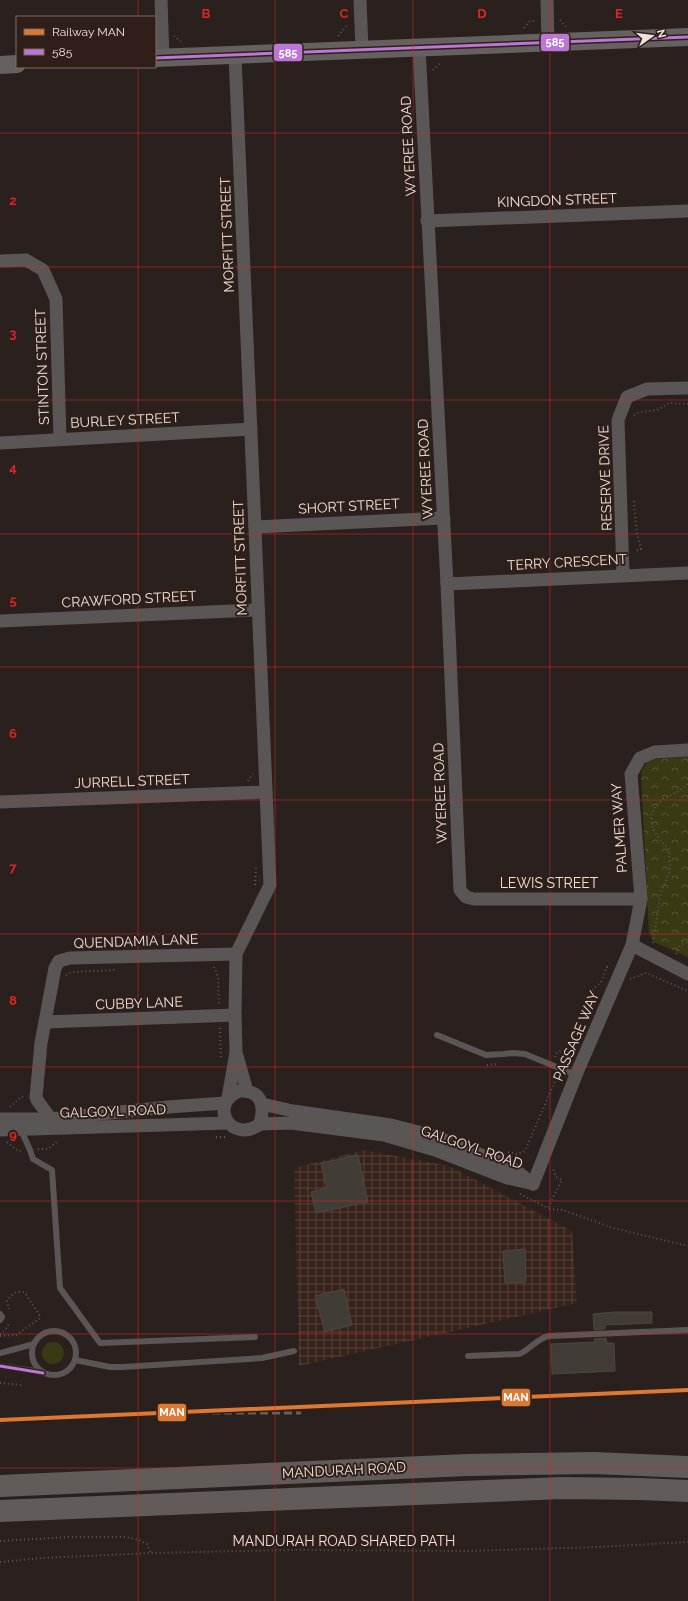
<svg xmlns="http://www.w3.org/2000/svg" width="688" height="1601" font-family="Raleway,sans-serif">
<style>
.industrial{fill:url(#industrial-grid)}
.grass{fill:#393a14}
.forest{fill:url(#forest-crowns)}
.building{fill:#423c37;stroke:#4d4743}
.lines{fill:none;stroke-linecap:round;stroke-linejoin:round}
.path{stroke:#5c5757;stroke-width:2;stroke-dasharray:1 3;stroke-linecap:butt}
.lane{stroke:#5a5655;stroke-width:6}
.street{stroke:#5a5655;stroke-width:13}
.secondary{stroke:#666161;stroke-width:18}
.highway{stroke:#615c5a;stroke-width:22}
.rail{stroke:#66615f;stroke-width:3;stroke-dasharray:8 4;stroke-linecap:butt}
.bus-1-casing{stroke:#301f18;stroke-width:6}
.bus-1{stroke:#ba77d6;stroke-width:3}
.rail-1-casing{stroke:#301f18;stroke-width:7}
.rail-1{stroke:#db7935;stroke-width:4}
.grid{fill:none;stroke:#d62828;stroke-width:1;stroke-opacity:0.55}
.labels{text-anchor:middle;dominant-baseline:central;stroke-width:4;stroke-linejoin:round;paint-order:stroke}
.street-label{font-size:14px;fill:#eee2dd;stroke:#301f18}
.grid-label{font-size:13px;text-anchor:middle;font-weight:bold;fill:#d62828;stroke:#301f18;stroke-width:4;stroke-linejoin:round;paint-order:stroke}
.line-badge{stroke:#301f18;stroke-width:1.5}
.badge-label{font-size:11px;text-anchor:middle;font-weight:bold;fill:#fff}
</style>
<defs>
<pattern id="industrial-grid" width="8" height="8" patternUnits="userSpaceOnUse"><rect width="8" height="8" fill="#38231a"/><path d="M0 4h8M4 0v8" fill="none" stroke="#55433b"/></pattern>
<pattern id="forest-crowns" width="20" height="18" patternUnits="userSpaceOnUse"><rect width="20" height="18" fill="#393a14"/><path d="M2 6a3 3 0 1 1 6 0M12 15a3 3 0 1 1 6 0" fill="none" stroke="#565636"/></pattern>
</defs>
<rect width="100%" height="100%" fill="#2a211e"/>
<polygon class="industrial" points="364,1150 449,1166 572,1231 577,1303 299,1366 294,1168"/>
<circle class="grass" cx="53" cy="1353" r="11"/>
<polygon class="forest" points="688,757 688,957 654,942 649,933 641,773 646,763 657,759"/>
<g class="building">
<polygon points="358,1155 368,1202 316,1213 311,1192 327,1188 321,1163"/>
<polygon points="525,1249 526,1282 505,1283 503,1251"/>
<polygon points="344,1289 352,1325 325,1332 315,1296"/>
<polygon points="615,1312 652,1312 652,1323 605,1325 605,1329 594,1330 593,1314"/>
<polygon points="606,1338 607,1343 614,1343 615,1371 552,1374 551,1344 595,1342 594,1339"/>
</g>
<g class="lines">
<g class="path">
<polyline points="560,20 566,27"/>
<polyline points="524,28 530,21 537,21"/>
<polyline points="174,36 181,42"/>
<polyline points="338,36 347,25 349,25"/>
<polyline points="433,70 441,62"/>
<polyline points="634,415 640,412 657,410 669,403 688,404"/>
<polyline points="634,501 637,534 641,549 634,551"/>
<polyline points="598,566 598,562 611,557"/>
<polyline points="248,781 253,774"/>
<polyline points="255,885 256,868"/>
<path d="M653,943L661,892L670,870L669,849C655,836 642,818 660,802C669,794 680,793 688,783"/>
<polyline points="676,954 680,945 688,942"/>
<polyline points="214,967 218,977 219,1004"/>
<polyline points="66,975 72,972 117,970"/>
<polyline points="630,979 646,973 688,991"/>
<polyline points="220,1028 221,1060"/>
<polyline points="555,1057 557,1052 568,1048 592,990 601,982 607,967 609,968"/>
<polyline points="487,1065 499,1064"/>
<polyline points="10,1107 21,1097 23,1097"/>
<polyline points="216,1137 226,1137"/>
<polyline points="7,1142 18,1151 21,1151"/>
<polyline points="38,1149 48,1149 59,1140"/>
<polyline points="508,1152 517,1154 525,1151 555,1081 553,1075"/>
<polyline points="520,1194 548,1208 562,1180 556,1177 553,1168"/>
<polyline points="549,1209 563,1210 613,1228 688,1246"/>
<polyline points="0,1334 8,1327 9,1323"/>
<path d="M0,1336L16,1335L39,1319L40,1316L25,1293C17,1289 11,1295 7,1301L9,1309"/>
<polyline points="0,1383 22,1385"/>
<polyline points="0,1541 69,1537 126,1537 139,1540 147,1544 151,1553"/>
<polyline points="0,1562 42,1558 151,1553 292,1550 468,1551 597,1547 688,1542"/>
</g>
<g class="lane">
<polyline points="437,1035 486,1055 504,1054 512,1053 525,1054 576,1075"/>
<polyline points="21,1130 30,1150 33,1159 52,1170 60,1288 100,1343 255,1337"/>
<polyline points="0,1314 2,1317 0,1320"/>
<circle cx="54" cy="1353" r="22"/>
<polyline points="0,1353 34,1344"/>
<path d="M468,1356L519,1354C530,1350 537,1338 549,1336L688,1330"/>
<polyline points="75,1360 110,1367 123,1367 262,1358 294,1351"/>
<polyline points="0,1366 42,1372"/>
</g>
<g class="street">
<polyline points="161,0 163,58"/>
<polyline points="360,0 362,50"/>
<polyline points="547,0 548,42"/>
<polyline points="419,47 447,584 460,890 466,897 474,899 641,899"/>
<polyline points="427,221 688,211"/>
<polyline points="0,261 26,260 43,270 56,299 60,439"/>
<polyline points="0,443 251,429"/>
<polyline points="255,527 444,518"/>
<polyline points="623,575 618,420 627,397 647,389 688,388"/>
<polyline points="447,584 688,573"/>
<polyline points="0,621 258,610"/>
<polyline points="0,802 266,792"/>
<polyline points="632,945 688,974"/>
<polyline points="45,1022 235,1015"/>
<polyline points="237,1056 247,1091"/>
<path d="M239,1091C262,1090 265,1105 260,1124C232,1145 207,1105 239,1091Z"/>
<polyline points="228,1098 236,1052 235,1015 236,954 270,885 235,55"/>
<polyline points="262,1104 293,1111 391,1125 434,1136 511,1167 533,1184"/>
<polyline points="0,1119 51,1119 168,1107 225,1103"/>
<polyline points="51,1119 37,1100 36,1097 41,1043 55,968 59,961 70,958 236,954"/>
<polyline points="260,1124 291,1123 384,1135 435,1150 507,1178 530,1183"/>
<polyline points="0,1130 228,1123"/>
<polyline points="533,1184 576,1075 632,945 641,899 631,774 640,758 655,752 688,750"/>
</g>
<g class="secondary">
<polyline points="155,58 688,37"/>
<polyline points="0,65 17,64"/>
</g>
<g class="highway">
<polyline points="0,1486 467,1465 594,1463 688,1467"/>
<polyline points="0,1511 562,1488 640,1489 688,1491"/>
</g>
<g class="rail">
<polyline points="152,1413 301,1413"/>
<polyline points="0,1422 48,1418"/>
</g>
<g class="bus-1-casing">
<g id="bus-1">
<polyline points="155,58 688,37"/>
<polyline points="0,1366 43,1373"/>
</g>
</g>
<use href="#bus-1" class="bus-1"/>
<g class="rail-1-casing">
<polyline id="rail-1" points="0,1420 688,1390"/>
</g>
<use href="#rail-1" class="rail-1"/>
</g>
<path class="grid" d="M138,0V17M275,0V1601M413,0V1601M550,0V1601M138,67V1601M0,133H688M0,267H688M0,400H688M0,534H688M0,667H688M0,800H688M0,934H688M0,1067H688M0,1201H688M0,1334H688M0,1468H688"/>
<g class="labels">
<g class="street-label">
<text transform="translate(408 146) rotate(-93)">WYEREE ROAD</text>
<text transform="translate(557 200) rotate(-2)">KINGDON STREET</text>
<text transform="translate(227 235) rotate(-92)">MORFITT STREET</text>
<text transform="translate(42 367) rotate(-92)">STINTON STREET</text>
<text transform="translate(125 420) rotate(-3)">BURLEY STREET</text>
<text transform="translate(425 469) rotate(-93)">WYEREE ROAD</text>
<text transform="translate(605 478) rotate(-92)">RESERVE DRIVE</text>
<text transform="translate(349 506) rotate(-3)">SHORT STREET</text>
<text transform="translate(240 558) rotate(-92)">MORFITT STREET</text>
<text transform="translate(567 562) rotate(-3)">TERRY CRESCENT</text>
<text transform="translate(129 599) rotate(-3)">CRAWFORD STREET</text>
<text transform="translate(132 781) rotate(-2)">JURRELL STREET</text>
<text transform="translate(440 793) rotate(-92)">WYEREE ROAD</text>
<text transform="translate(619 828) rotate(-94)">PALMER WAY</text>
<text x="549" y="883">LEWIS STREET</text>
<text transform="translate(136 941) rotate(-2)">QUENDAMIA LANE</text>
<text transform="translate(139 1003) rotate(-2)">CUBBY LANE</text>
<text transform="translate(576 1036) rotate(-67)">PASSAGE WAY</text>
<text transform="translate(113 1111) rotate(-2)">GALGOYL ROAD</text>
<text transform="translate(472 1147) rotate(19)">GALGOYL ROAD</text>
<text transform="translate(344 1470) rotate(-3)">MANDURAH ROAD</text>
<text x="344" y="1541">MANDURAH ROAD SHARED PATH</text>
</g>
</g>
<g class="grid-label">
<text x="206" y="18">B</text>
<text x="344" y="18">C</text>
<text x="482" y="18">D</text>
<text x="619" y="18">E</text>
<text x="13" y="205">2</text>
<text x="13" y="338">3</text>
<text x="13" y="472">4</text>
<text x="13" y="605">5</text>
<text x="13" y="738">6</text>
<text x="13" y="872">7</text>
<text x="13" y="1005">8</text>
<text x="13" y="1139">9</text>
</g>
<g class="line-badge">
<rect x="540" y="33" width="30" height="19" rx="4" fill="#ba77d6"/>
<rect x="273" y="43" width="30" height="19" rx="4" fill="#ba77d6"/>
<rect x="501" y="1388" width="30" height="19" rx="4" fill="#db7935"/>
<rect x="157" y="1403" width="30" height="19" rx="4" fill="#db7935"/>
</g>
<g class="badge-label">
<text x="555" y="46">585</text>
<text x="288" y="57">585</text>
<text x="516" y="1401">MAN</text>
<text x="172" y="1416">MAN</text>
</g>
<rect x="16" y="16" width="140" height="52" fill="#301f18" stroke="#7c6d67"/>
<rect x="24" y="29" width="20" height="6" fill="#db7935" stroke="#7c6d67"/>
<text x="52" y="36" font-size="12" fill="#eee2dd">Railway MAN</text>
<rect x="24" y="49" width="20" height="6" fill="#ba77d6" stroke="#7c6d67"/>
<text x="52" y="56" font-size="12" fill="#eee2dd">585</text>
<g transform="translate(652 36) rotate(76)" stroke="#301f18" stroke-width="3" paint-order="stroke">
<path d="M0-3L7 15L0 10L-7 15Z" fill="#eee2dd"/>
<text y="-6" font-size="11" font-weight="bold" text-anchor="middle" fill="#eee2dd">N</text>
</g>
</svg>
